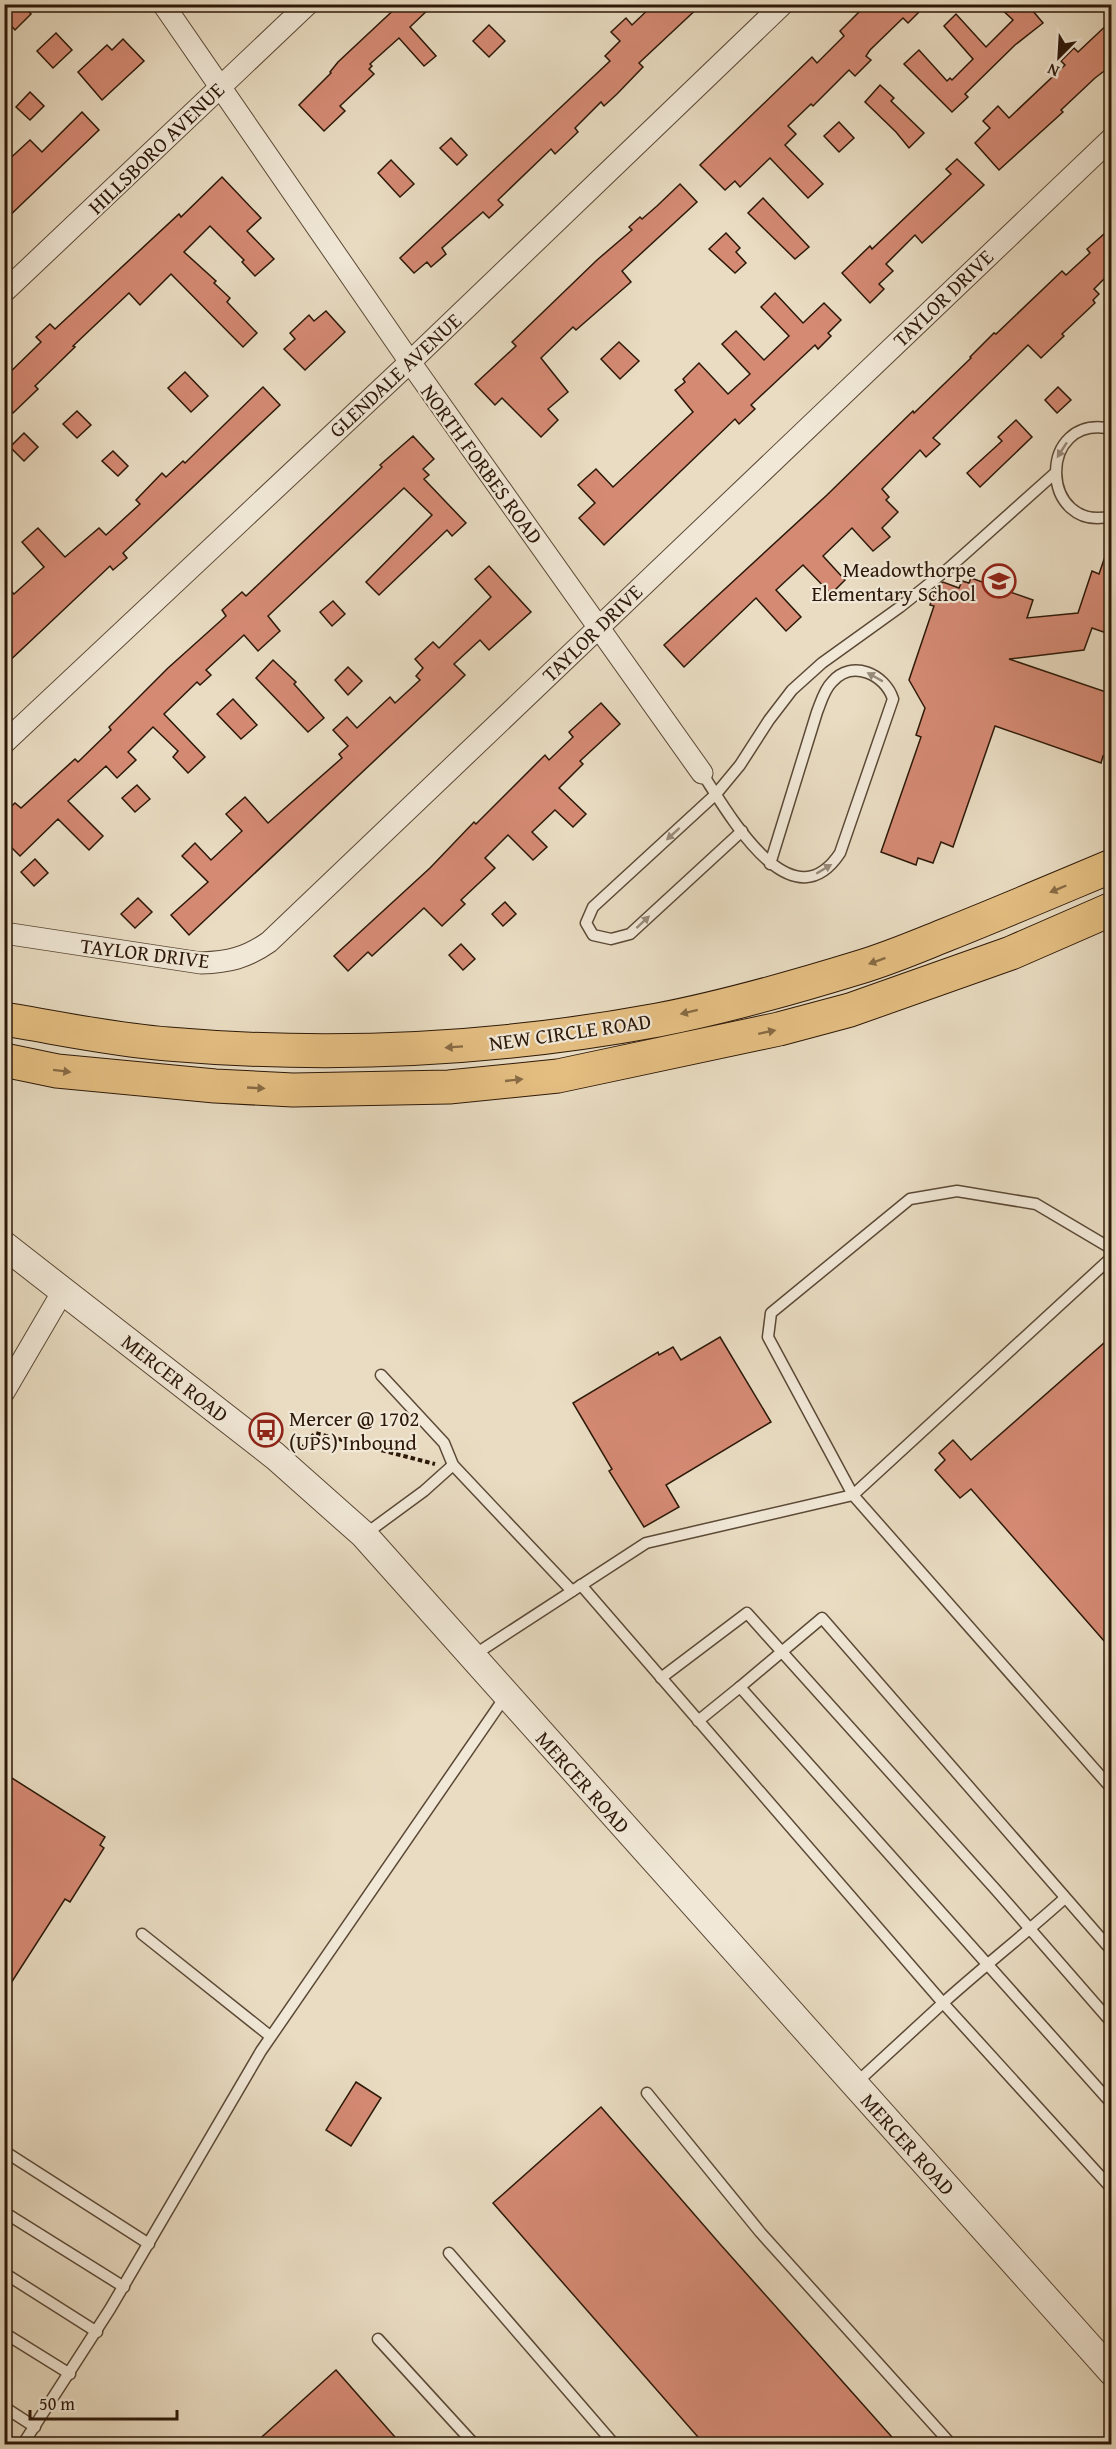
<svg xmlns="http://www.w3.org/2000/svg" width="1116" height="2449" font-family="'Gentium Book Plus',serif">
<style>
.building{fill:#d58a74;stroke:#2c1808;stroke-width:1.5}
.lines{fill:none;stroke-linecap:round;stroke-linejoin:round}
.service-casing{stroke:#5b4936;stroke-width:13}
.minor-casing{stroke:#5b4936;stroke-width:23}
.tertiary-casing{stroke:#5b4936;stroke-width:29}
.motorway-casing{stroke:#2c1808;stroke-width:35}
.path{stroke:#2c1808;stroke-width:4;stroke-dasharray:4.5 3;stroke-linecap:butt}
.service{stroke:#f1e8d7;stroke-width:10}
.minor{stroke:#f1e8d7;stroke-width:21}
.tertiary{stroke:#f1e8d7;stroke-width:27}
.motorway{stroke:#e4be81;stroke-width:33}
.oneway{fill:#988a7a}
.oneway2{fill:#886b44}
.labels{text-anchor:middle;dominant-baseline:central;stroke-width:4.5;stroke-linejoin:round;paint-order:stroke}
.street-label{font-size:21px;fill:#2c1808;stroke:#f1e8d7}
.poi-label{font-size:21px;fill:#2c1808;stroke:#f1e8d7;text-anchor:end}
</style>
<rect width="100%" height="100%" fill="#e9dcc2"/>
<filter id="stains"><feTurbulence type="fractalNoise" baseFrequency=".00333" numOctaves="4"/><feColorMatrix values="0 0 0 0 .2 0 0 0 0 .09 0 0 0 0 .02 0 0 0 .5 -.17"/></filter>
<radialGradient id="worn" r=".72"><stop offset=".6" stop-color="#630" stop-opacity="0"/><stop offset="1" stop-color="#630" stop-opacity=".3"/></radialGradient>
<g class="building">
<polygon points="4,4 22,4 31,14 15,30 4,18"/>
<polygon points="400,4 434,4 410,27 436,56 424,66 399,38 370,64 372,66 369,69 374,74 340,106 345,111 324,131 299,105 331,73 330,72 338,62"/>
<polygon points="654,4 702,4 639,63 643,67 617,94 604,106 601,102 575,128 578,132 555,154 551,149 498,200 503,205 489,218 483,212 442,248 446,254 431,267 427,262 414,273 400,258 610,61 605,56 620,41 611,32 626,18 632,25"/>
<polygon points="867,4 927,4 908,23 903,18 870,50 866,56 871,60 855,76 849,70 813,106 811,104 788,126 796,134 785,145 823,184 808,198 770,158 740,187 735,181 725,190 700,165 812,57 817,63 844,36 840,31"/>
<polygon points="996,4 1027,4 1043,23 1015,45 965,94 968,97 952,112 904,64 919,50 947,81 950,78 952,80 973,59 944,26 956,14 986,47 1013,20"/>
<polygon points="1112,20 1112,65 1095,78 1061,110 1063,112 999,170 975,143 990,128 983,121 998,106 1009,118 1065,65 1061,61 1074,48 1078,52"/>
<polygon points="489,25 505,41 489,57 473,41"/>
<polygon points="56,33 72,50 53,68 37,51"/>
<polygon points="123,39 144,61 102,100 78,72 107,45 112,50"/>
<polygon points="880,85 894,98 891,101 924,133 909,148 896,132 865,102"/>
<polygon points="30,92 44,106 30,120 16,107"/>
<polygon points="82,112 99,130 4,221 4,164 30,140 42,152"/>
<polygon points="839,122 854,138 839,152 824,136"/>
<polygon points="451,138 467,155 457,165 440,148"/>
<polygon points="957,159 984,185 922,243 915,235 886,264 893,271 879,284 884,289 870,303 842,273 870,246 872,249 951,174 946,169"/>
<polygon points="391,160 414,184 400,197 378,173"/>
<polygon points="222,177 261,218 247,231 274,259 255,276 242,262 244,260 210,226 184,252 216,281 214,283 230,298 227,302 257,333 243,347 171,274 140,305 129,293 73,346 75,347 35,386 38,389 13,413 4,404 4,378 41,342 36,337 50,324 55,329 179,214 181,217"/>
<polygon points="680,184 697,202 622,271 631,282 576,330 573,327 541,358 568,392 548,409 558,420 541,437 502,398 495,405 475,384 516,346 512,342 597,260 632,230 629,227 640,217 642,219 657,206"/>
<polygon points="763,198 809,247 795,259 748,213"/>
<polygon points="1112,227 1112,271 1094,289 1099,294 1093,300 1095,303 1062,334 1064,336 1041,358 1028,345 933,438 940,444 926,457 920,450 882,489 889,497 886,500 898,512 882,528 890,537 873,551 852,528 823,556 845,580 831,594 803,565 776,590 801,617 786,631 756,598 684,667 664,645 827,495 913,411 914,413 971,358 970,357 994,333 996,334 1062,271 1066,275 1090,253 1087,249"/>
<polygon points="726,233 740,248 736,252 746,263 735,273 709,249"/>
<polygon points="775,293 803,323 824,303 841,320 828,333 831,336 818,349 815,345 751,405 755,409 739,424 735,419 604,545 579,518 595,503 578,485 596,469 613,487 693,412 675,390 685,382 683,379 699,363 728,394 750,374 722,344 736,331 764,360 789,336 761,307"/>
<polygon points="326,311 345,332 305,370 284,349 295,339 290,333 309,315 314,321"/>
<polygon points="619,342 639,361 620,379 601,359"/>
<polygon points="185,372 208,396 191,412 168,388"/>
<polygon points="263,387 280,405 123,553 127,558 113,570 110,566 4,666 4,584 14,594 44,567 22,542 38,528 65,557 99,528 106,535 140,504 136,500 162,473 166,477 183,461 185,463"/>
<polygon points="1058,387 1071,400 1057,413 1045,400"/>
<polygon points="77,411 91,425 77,438 63,424"/>
<polygon points="1016,420 1032,437 980,487 967,473 1002,441 998,437"/>
<polygon points="24,433 38,447 24,461 10,447"/>
<polygon points="413,436 434,459 423,469 429,475 424,479 466,523 452,536 447,530 379,595 366,582 432,515 404,488 268,616 280,631 258,651 244,635 206,670 211,675 200,685 197,682 164,714 205,757 188,773 173,757 178,751 153,727 128,752 136,760 117,778 106,766 68,801 103,836 89,850 58,819 20,856 4,840 4,813 15,803 21,808 75,759 78,762 111,730 109,727 168,668 226,616 222,610 242,592 246,596 382,467 380,465"/>
<polygon points="113,451 128,466 118,476 102,461"/>
<polygon points="1109,545 1112,546 1112,635 1092,628 1084,650 1009,659 1112,694 1112,759 1103,756 1101,763 995,726 953,847 941,842 933,863 918,858 916,865 881,852 921,737 916,735 925,708 909,680 934,606 930,605 936,588 943,582 959,588 962,581 969,583 971,578 1033,600 1027,618 1078,613 1092,571 1099,574"/>
<polygon points="489,566 531,612 489,650 480,640 454,664 465,675 457,683 189,935 171,915 208,882 182,856 195,843 211,860 242,831 226,814 245,797 268,823 342,758 339,754 348,746 333,730 347,717 357,728 390,697 395,703 420,680 416,676 423,668 415,659 433,642 439,648 491,597 475,579"/>
<polygon points="333,601 345,614 332,626 320,612"/>
<polygon points="273,660 296,682 294,684 324,718 308,732 256,678"/>
<polygon points="348,667 362,681 348,695 335,680"/>
<polygon points="233,699 257,725 241,739 217,714"/>
<polygon points="601,703 620,724 580,761 583,764 559,788 586,814 573,827 555,810 532,832 547,847 533,860 508,835 485,858 495,868 461,900 465,904 442,926 424,908 372,956 368,952 348,971 334,956 430,868 474,822 476,824 545,755 549,760 573,737 569,732"/>
<polygon points="137,785 150,799 135,812 122,798"/>
<polygon points="35,859 48,873 34,886 21,872"/>
<polygon points="138,898 152,912 135,928 121,914"/>
<polygon points="505,902 516,914 503,926 492,914"/>
<polygon points="461,944 475,959 463,970 449,955"/>
<polygon points="1112,1336 1112,1650 971,1489 960,1498 935,1470 945,1460 939,1453 953,1440 971,1460"/>
<polygon points="720,1337 771,1422 666,1485 679,1507 644,1527 609,1471 612,1469 573,1403 658,1352 659,1355 673,1347 681,1360"/>
<polygon points="4,1773 105,1837 100,1845 104,1848 70,1902 65,1899 4,1994"/>
<polygon points="356,2082 381,2098 351,2146 326,2130"/>
<polygon points="601,2107 720,2244 899,2445 705,2445 493,2203"/>
<polygon points="336,2370 402,2445 253,2445"/>
</g>
<g class="lines">
<g class="service-casing">
<g id="service">
<path d="M1112,429C1035,412 1040,535 1112,516"/>
<path d="M702,773C727,811 791,927 840,853L893,699C885,674 852,659 832,682C824,690 821,702 817,712L770,864"/>
<polyline points="742,831 630,934 611,939 593,935 586,923 593,907 716,794 740,765 769,720 792,690 822,663 900,607 949,568 1054,474"/>
<polyline points="1112,1257 853,1495 1112,1789"/>
<polyline points="381,1375 444,1443 453,1465 572,1591"/>
<polyline points="364,1535 424,1491 453,1465"/>
<polyline points="581,1585 943,2003 855,2084"/>
<polyline points="474,1655 646,1543 853,1495 768,1337 771,1313 910,1199 957,1191 1036,1204 1112,1249"/>
<polyline points="661,1678 747,1613 996,1890 1112,2023"/>
<polyline points="740,1687 822,1618 1112,1951"/>
<polyline points="698,1721 740,1687 1112,2104"/>
<path d="M1065,1898C1025,1934 983,1967 943,2003L1112,2189"/>
<polyline points="142,1934 270,2036"/>
<polyline points="647,2093 760,2232 951,2444"/>
<polyline points="4,2151 149,2244"/>
<polyline points="4,2212 124,2287"/>
<polyline points="449,2253 614,2444"/>
<polyline points="4,2273 97,2332"/>
<polyline points="4,2333 70,2374"/>
<polyline points="378,2339 474,2444"/>
<polyline points="4,2407 35,2427"/>
<polyline points="23,2444 110,2309 261,2051 507,1694"/>
</g>
</g>
<g class="minor-casing">
<g id="minor">
<polyline points="163,4 410,362 702,773"/>
<polyline points="4,292 308,4"/>
<polyline points="4,743 410,362 783,4"/>
<path d="M4,933L201,963C229,962 246,958 269,942L1112,138"/>
<polyline points="4,1392 63,1291"/>
</g>
</g>
<g class="tertiary-casing">
<polyline id="tertiary" points="4,1245 275,1456 364,1535 1112,2372"/>
</g>
<g class="motorway-casing">
<g id="motorway">
<path d="M4,1019C59,1028 114,1040 168,1044C332,1058 496,1050 658,1020C725,1007 792,988 857,968C888,959 918,946 948,934C1003,912 1057,889 1112,866"/>
<polyline points="4,1060 57,1071 215,1086 293,1090 449,1087 558,1076 779,1029 850,1010 1011,953 1112,909"/>
</g>
</g>
<polyline class="path" points="301,1449 315,1433 435,1464"/>
<use href="#service" class="service"/>
<use href="#minor" class="minor"/>
<use href="#tertiary" class="tertiary"/>
<use href="#motorway" class="motorway"/>
</g>
<defs><path id="oneway-solid" d="M-6-.8H1V-3.2L6.5 0L1 3.2V.8H-6Z" transform="scale(1.5)"/></defs>
<g class="oneway">
<use href="#oneway-solid" transform="translate(1062 450) rotate(123)"/>
<use href="#oneway-solid" transform="translate(875 677) rotate(-151)"/>
<use href="#oneway-solid" transform="translate(673 834) rotate(138)"/>
<use href="#oneway-solid" transform="translate(824 869) rotate(-31)"/>
<use href="#oneway-solid" transform="translate(643 922) rotate(-43)"/>
</g>
<g class="oneway2">
<use href="#oneway-solid" transform="translate(1058 889) rotate(157)"/>
<use href="#oneway-solid" transform="translate(877 961) rotate(160)"/>
<use href="#oneway-solid" transform="translate(689 1012) rotate(166)"/>
<use href="#oneway-solid" transform="translate(767 1032) rotate(-12)"/>
<use href="#oneway-solid" transform="translate(454 1047) rotate(176)"/>
<use href="#oneway-solid" transform="translate(62 1071) rotate(7)"/>
<use href="#oneway-solid" transform="translate(514 1080) rotate(-6)"/>
<use href="#oneway-solid" transform="translate(256 1088) rotate(3)"/>
</g>
<defs>
<g id="school-ring" transform="scale(1.725)"><circle r="9.5" fill="#f1e8d7" stroke="#8f2418" stroke-width="1.5"/><path d="M0-5L7-2L0 1L-7-2ZM-4 1L0 2.5L4 1V4Q0 6-4 4Z" fill="#8f2418"/></g>
<g id="bus-ring" transform="scale(1.725)"><circle r="9.5" fill="#f1e8d7" stroke="#8f2418" stroke-width="1.5"/><path d="M-5-6H5V4H4V6H2V4H-2V6H-4V4H-5ZM-3.5-4V0h7V-4ZM-3.5 1.2v1.5H-2V1.2ZM2 1.2v1.5H3.5V1.2Z" fill="#8f2418"/></g>
</defs>
<g fill-rule="evenodd">
<use href="#school-ring" x="999" y="581"/>
<use href="#bus-ring" x="266" y="1430"/>
</g>
<g class="labels">
<g class="street-label">
<text transform="translate(156 148) rotate(-44)">HILLSBORO AVENUE</text>
<text transform="translate(943 298) rotate(-44)">TAYLOR DRIVE</text>
<text transform="translate(395 375) rotate(-43)">GLENDALE AVENUE</text>
<text transform="translate(482 464) rotate(54)">NORTH FORBES ROAD</text>
<text transform="translate(592 633) rotate(-44)">TAYLOR DRIVE</text>
<text transform="translate(145 953) rotate(7)">TAYLOR DRIVE</text>
<text transform="translate(570 1032) rotate(-8)">NEW CIRCLE ROAD</text>
<text transform="translate(175 1378) rotate(38)">MERCER ROAD</text>
<text transform="translate(583 1782) rotate(48)">MERCER ROAD</text>
<text transform="translate(908 2144) rotate(48)">MERCER ROAD</text>
</g>
<g class="poi-label">
<text x="976" y="569">Meadowthorpe<tspan x="976" dy="24">Elementary School</tspan></text>
<text x="289" y="1418" text-anchor="start">Mercer @ 1702<tspan x="289" dy="24">(UPS) Inbound</tspan></text>
</g>
</g>
<rect width="1116" height="2449" fill="none" stroke="#e9dcc2" stroke-width="24"/>
<rect x="6" y="6" width="1104" height="2437" fill="none" stroke="#2c1808" stroke-width="3"/>
<rect x="12" y="12" width="1092" height="2425" fill="none" stroke="#2c1808" stroke-width="1.5"/>
<g transform="translate(1059 57) rotate(204)" stroke="#f1e8d7" stroke-width="4.5" paint-order="stroke">
<path d="M0-4.5L10 22L0 15L-10 22Z" fill="#2c1808"/>
<text y="-9" font-size="16" font-weight="bold" text-anchor="middle" fill="#2c1808">N</text>
</g>
<path d="M30 2410v9h147v-9" fill="none" stroke="#2c1808" stroke-width="3"/>
<text x="39" y="2410" font-size="18" fill="#2c1808" stroke="#f1e8d7" stroke-width="4.5" paint-order="stroke">50 m</text>
<rect width="100%" height="100%" filter="url(#stains)"/>
<rect width="100%" height="100%" fill="url(#worn)"/>
</svg>
